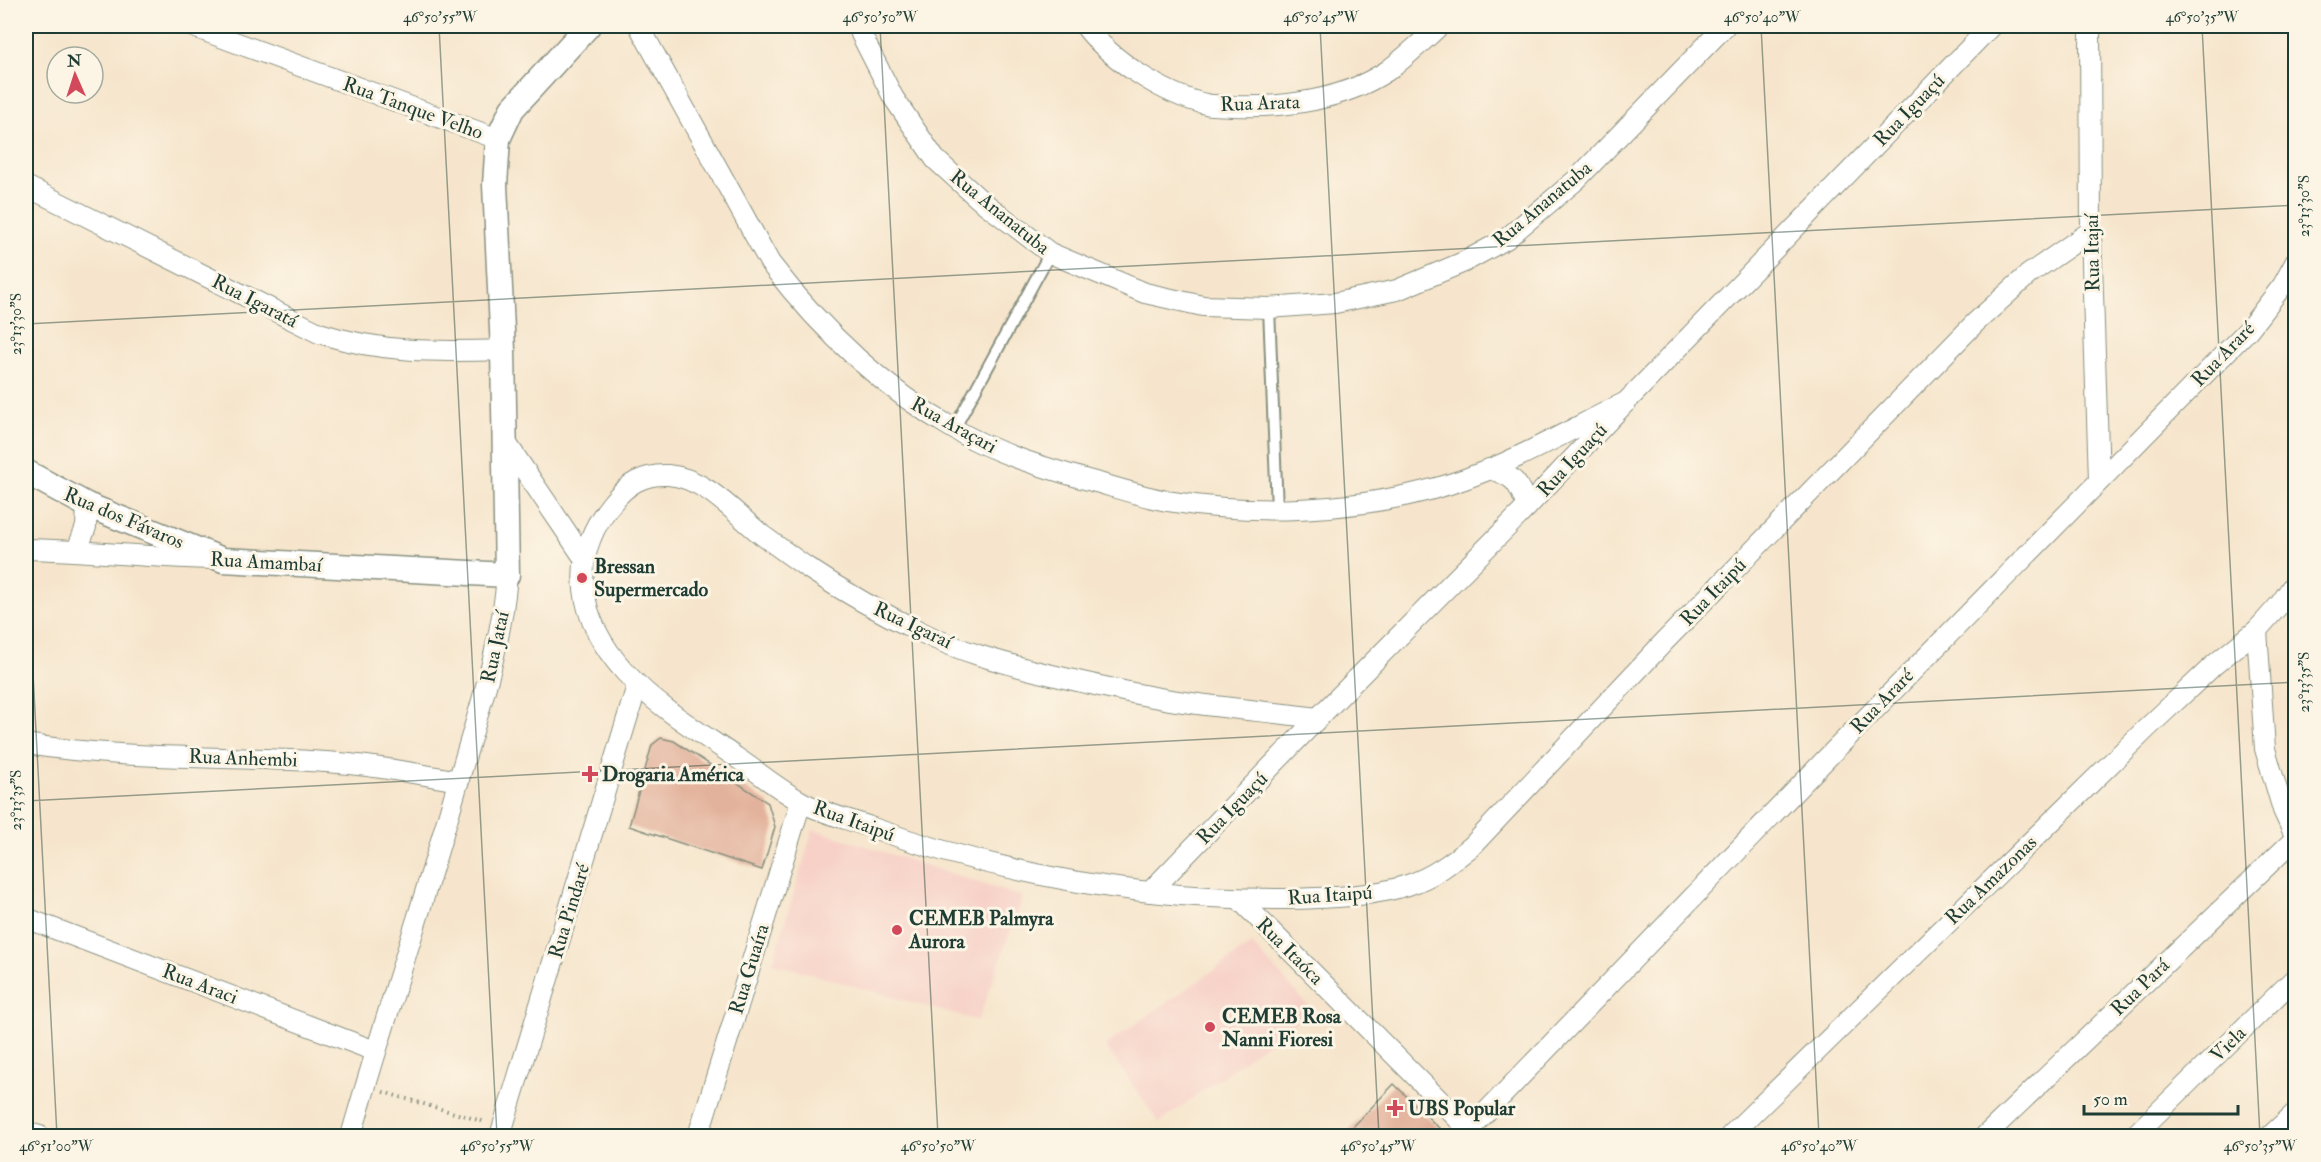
<svg xmlns="http://www.w3.org/2000/svg" width="2321" height="1162" font-family="'IM FELL Double Pica',serif">
<style>
.built{fill:#f7d1c8}
.building{fill:#e3b29c}
.lines{fill:none;stroke-linecap:round;stroke-linejoin:round}
.service-casing{stroke:#8a9180;stroke-width:14}
.minor-casing{stroke:#8a9180;stroke-width:22}
.tertiary-casing{stroke:#8a9180;stroke-width:27}
.path{stroke:#8a9180;stroke-width:4;stroke-dasharray:1.5 4.5;stroke-linecap:butt}
.service{stroke:#fff;stroke-width:10}
.minor{stroke:#fff;stroke-width:20}
.tertiary{stroke:#fff;stroke-width:24}
.ticks{fill:none;stroke:#1f3d34;stroke-width:1.5;stroke-opacity:0.45}
.poi-dot{fill:#d1495b;stroke:#fcf5e5;stroke-width:2}
.labels{text-anchor:middle;dominant-baseline:central;stroke-width:6;stroke-linejoin:round;paint-order:stroke}
.street-label{font-size:20px;fill:#1f3d34;stroke:#fcf5e5}
.poi-label{font-size:20px;font-weight:bold;fill:#1f3d34;stroke:#fcf5e5;text-anchor:start}
.neatline{fill:none;stroke:#1f3d34;stroke-width:2}
.ticks-label{font-size:15px;text-anchor:middle;fill:#1f3d34}
</style>
<rect width="100%" height="100%" fill="#fcf5e5"/>
<filter id="ink" filterUnits="userSpaceOnUse"><feTurbulence type="fractalNoise" baseFrequency=".0167" numOctaves="2"/><feDisplacementMap in="SourceGraphic" scale="12" xChannelSelector="R" yChannelSelector="G"/><feConvolveMatrix kernelMatrix="1 2 1 2 8 2 1 2 1" color-interpolation-filters="sRGB"/></filter>
<filter id="wash" filterUnits="userSpaceOnUse"><feTurbulence type="fractalNoise" baseFrequency=".008" numOctaves="4" result="noise"/><feDisplacementMap in="SourceGraphic" scale="24" xChannelSelector="R" yChannelSelector="G"/><feGaussianBlur stdDeviation="1.35" result="paint"/><feColorMatrix in="noise" values="0 0 0 0 0 0 0 0 0 0 0 0 0 0 0 0 0 1.4 0 .05"/><feComposite in="paint" operator="in"/></filter>
<g filter="url(#wash)">
<rect width="100%" height="100%" fill="#f6e5cc"/>
<g class="built">
<polygon points="813,829 1023,897 978,1021 773,963"/>
<polygon points="1252,944 1312,1010 1159,1123 1105,1045"/>
</g>
<g id="blocks">
<g class="building">
<polygon points="661,738 674,741 768,803 775,827 762,870 629,826 652,745"/>
<polygon points="1394,1084 1444,1133 1440,1136 1344,1136"/>
</g>
</g>
</g>
<g filter="url(#ink)">
<use href="#blocks" fill-opacity="0" stroke="#8a9180" stroke-width="1.5"/>
<g class="lines">
<g class="service-casing">
<g id="service">
<polyline points="1269,308 1277,510"/>
<polyline points="954,429 1050,253"/>
</g>
</g>
<g class="minor-casing">
<g id="minor">
<polyline points="191,26 498,139"/>
<path d="M639,26L770,263C820,328 882,388 954,429C995,453 1042,467 1088,480C1114,487 1141,496 1167,501C1253,515 1345,512 1429,490C1497,473 1563,433 1626,402"/>
<polyline points="859,26 861,34 893,97 935,159 979,199 1050,253 1145,293 1203,306 1269,308 1335,303 1397,290 1464,262 1506,239 1576,180 1725,26"/>
<path d="M1085,26C1111,60 1164,95 1206,104C1214,106 1224,105 1233,106C1285,108 1343,100 1387,71C1405,58 1423,41 1439,26"/>
<polyline points="2090,26 2091,231 2099,480"/>
<path d="M26,186L319,333C381,353 438,352 503,350"/>
<polyline points="505,441 584,558"/>
<path d="M1489,469C1515,476 1518,482 1527,507"/>
<path d="M26,549C89,550 151,558 215,559"/>
<polyline points="77,550 86,527 87,505"/>
<polyline points="2257,630 2265,749 2283,810 2296,838"/>
<path d="M1318,718C1271,712 1224,708 1177,701C1131,694 1085,683 1039,672C1000,662 959,651 923,633C883,614 844,592 808,568C792,557 777,546 762,535C734,513 706,478 668,475C643,474 627,484 612,503C566,559 579,621 625,672C657,707 699,732 737,758C758,772 778,789 800,801C821,813 848,819 870,827C1004,875 1145,900 1287,899C1324,898 1372,897 1408,885C1433,877 1452,862 1472,846L1664,642L1975,323L2029,274L2091,231"/>
<path d="M26,744C119,759 215,756 309,761C359,763 409,772 459,781"/>
<polyline points="1150,892 1318,718 1527,507 1626,402 1991,26"/>
<polyline points="1239,899 1469,1130"/>
<polyline points="26,918 375,1051"/>
<polyline points="26,1132 40,1136"/>
<path d="M351,1136C385,1017 425,899 459,779C478,712 502,645 507,575"/>
<polyline points="500,1136 637,686"/>
<polyline points="698,1136 801,802"/>
<polyline points="1463,1136 1825,760 2249,329 2283,285 2296,261"/>
<polyline points="1730,1136 2146,729 2214,665 2257,630 2281,603 2296,581"/>
<polyline points="1985,1136 2296,838"/>
<polyline points="2134,1136 2296,977"/>
<polyline points="2270,1136 2296,1112"/>
</g>
</g>
<g class="tertiary-casing">
<polyline id="tertiary" points="26,472 87,505 223,560 507,575 503,350 495,185 498,139 512,109 588,26"/>
</g>
<polyline class="path" points="383,1092 485,1122"/>
<use href="#service" class="service"/>
<use href="#minor" class="minor"/>
<use href="#tertiary" class="tertiary"/>
</g>
</g>
<path class="ticks" d="M439,26L497,1136M880,26L938,1136M1320,26L1379,1136M1761,26L1819,1136M2202,26L2260,1136M26,324L2296,205M26,538L57,1136M26,801L2296,682"/>
<g class="poi-dot">
<circle cx="582" cy="578" r="6"/>
<path d="M587 765h6v6h6v6h-6v6h-6v-6h-6v-6h6z"/>
<circle cx="897" cy="930" r="6"/>
<circle cx="1210" cy="1027" r="6"/>
<path d="M1392 1099h6v6h6v6h-6v6h-6v-6h-6v-6h6z"/>
</g>
<g class="labels">
<g class="street-label">
<text transform="translate(1260 103) rotate(-2)">Rua Arata</text>
<text transform="translate(413 108) rotate(20)">Rua Tanque Velho</text>
<text transform="translate(1909 110) rotate(-46)">Rua Iguaçú</text>
<text transform="translate(1542 204) rotate(-40)">Rua Ananatuba</text>
<text transform="translate(1000 212) rotate(39)">Rua Ananatuba</text>
<text transform="translate(2092 253) rotate(-91)">Rua Itajaí</text>
<text transform="translate(255 301) rotate(27)">Rua Igaratá</text>
<text transform="translate(2223 354) rotate(-46)">Rua Araré</text>
<text transform="translate(954 425) rotate(29)">Rua Araçari</text>
<text transform="translate(1572 460) rotate(-47)">Rua Iguaçú</text>
<text transform="translate(124 518) rotate(23)">Rua dos Fávaros</text>
<text transform="translate(266 562) rotate(3)">Rua Amambaí</text>
<text transform="translate(1713 592) rotate(-46)">Rua Itaipú</text>
<text transform="translate(913 625) rotate(25)">Rua Igaraí</text>
<text transform="translate(495 647) rotate(-78)">Rua Jataí</text>
<text transform="translate(1882 701) rotate(-46)">Rua Araré</text>
<text transform="translate(243 758) rotate(2)">Rua Anhembi</text>
<text transform="translate(1232 808) rotate(-46)">Rua Iguaçú</text>
<text transform="translate(854 821) rotate(20)">Rua Itaipú</text>
<text transform="translate(1991 880) rotate(-44)">Rua Amazonas</text>
<text transform="translate(1330 895) rotate(-4)">Rua Itaipú</text>
<text transform="translate(569 911) rotate(-73)">Rua Pindaré</text>
<text transform="translate(1290 951) rotate(45)">Rua Itaóca</text>
<text transform="translate(749 969) rotate(-73)">Rua Guaíra</text>
<text transform="translate(200 984) rotate(21)">Rua Araci</text>
<text transform="translate(2140 987) rotate(-44)">Rua Pará</text>
<text transform="translate(2228 1044) rotate(-45)">Viela</text>
</g>
<g class="poi-label">
<text x="594" y="566">Bressan<tspan x="594" dy="23">Supermercado</tspan></text>
<text x="602" y="774">Drogaria América</text>
<text x="909" y="918">CEMEB Palmyra<tspan x="909" dy="23">Aurora</tspan></text>
<text x="1222" y="1016">CEMEB Rosa<tspan x="1222" dy="23">Nanni Fioresi</tspan></text>
<text x="1408" y="1108">UBS Popular</text>
</g>
</g>
<rect width="2321" height="1162" fill="none" stroke="#fcf5e5" stroke-width="66"/>
<g transform="translate(75 75) rotate(357)"><circle r="28" fill="#fcf5e5" stroke="#a4ab9e" stroke-width="1.5"/>
<path d="M0-4.5L10 22L0 15L-10 22Z" fill="#d1495b"/>
<text y="-9" font-size="16" font-weight="bold" text-anchor="middle" fill="#1f3d34">N</text>
</g>
<path d="M2084 1105v9h154v-9" fill="none" stroke="#1f3d34" stroke-width="3"/>
<text x="2093" y="1105" font-size="18" fill="#1f3d34" stroke="#fcf5e5" stroke-width="4.5" paint-order="stroke">50 m</text>
<rect x="33" y="33" width="2255" height="1096" class="neatline"/>
<g class="ticks-label">
<text x="440" y="22">46°50'55"W</text>
<text x="880" y="22">46°50'50"W</text>
<text x="1321" y="22">46°50'45"W</text>
<text x="1762" y="22">46°50'40"W</text>
<text x="2202" y="22">46°50'35"W</text>
<text transform="translate(2304 206) rotate(-90)" y="5">23°13'30"S</text>
<text transform="translate(16 324) rotate(-90)" y="5">23°13'30"S</text>
<text transform="translate(2304 682) rotate(-90)" y="5">23°13'35"S</text>
<text transform="translate(16 800) rotate(-90)" y="5">23°13'35"S</text>
<text x="56" y="1151">46°51'00"W</text>
<text x="497" y="1151">46°50'55"W</text>
<text x="938" y="1151">46°50'50"W</text>
<text x="1378" y="1151">46°50'45"W</text>
<text x="1819" y="1151">46°50'40"W</text>
<text x="2260" y="1151">46°50'35"W</text>
</g>
</svg>
